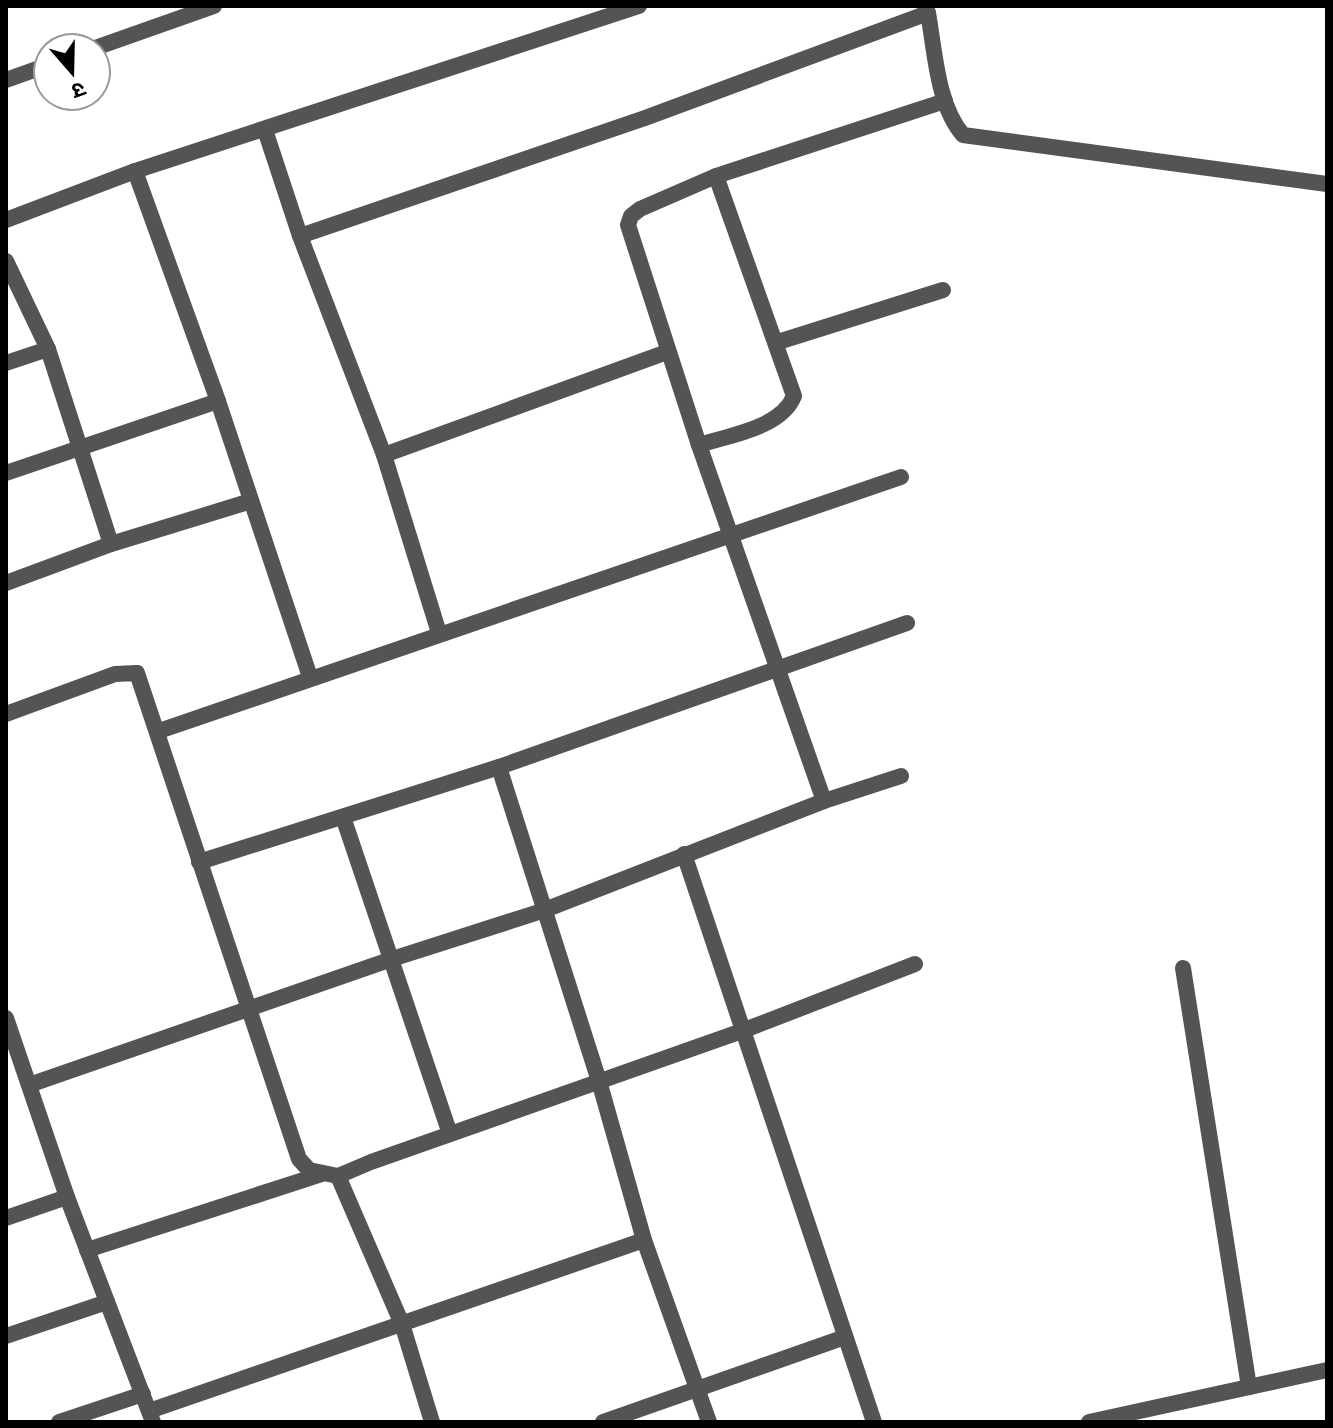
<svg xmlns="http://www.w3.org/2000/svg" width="1333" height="1428" font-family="'DM Sans','Noto Sans Devanagari',sans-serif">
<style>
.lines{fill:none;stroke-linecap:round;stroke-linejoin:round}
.minor{stroke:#545454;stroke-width:16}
</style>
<rect width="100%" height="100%" fill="#fff"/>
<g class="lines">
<g class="minor">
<path d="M928,13C935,51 937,105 963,135L1327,184"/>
<polyline points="95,48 214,6"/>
<polyline points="6,80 48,65"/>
<polyline points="265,130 300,236 384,455 439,633"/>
<polyline points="135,171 218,401 310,677"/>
<polyline points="6,220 135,171 639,6"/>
<polyline points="300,236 645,118 928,13 925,6"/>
<polyline points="6,261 48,349 6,363"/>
<polyline points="778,342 943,290"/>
<polyline points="48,349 111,544"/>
<path d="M699,445C730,435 781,428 794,396L716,176"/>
<polyline points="384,455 667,352"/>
<polyline points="6,473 218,401"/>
<polyline points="6,583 111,544 251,501"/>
<polyline points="6,714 115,674 137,673 299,1159 309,1170 338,1176"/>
<polyline points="159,731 901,477"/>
<polyline points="499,767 599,1081 644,1240 709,1422"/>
<polyline points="824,801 699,445 628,225 631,216 640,209 716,176 945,101"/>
<polyline points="343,817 450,1134"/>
<polyline points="684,854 874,1422"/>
<polyline points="199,862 499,767 907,623"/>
<polyline points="1183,968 1249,1387"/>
<polyline points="6,1018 67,1197 153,1422"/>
<polyline points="29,1085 392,959 542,911 824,801 901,776"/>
<polyline points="6,1218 67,1197"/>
<polyline points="87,1250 322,1174"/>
<polyline points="6,1336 107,1302"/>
<polyline points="149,1411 644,1240"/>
<polyline points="59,1422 143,1394"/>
<polyline points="432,1422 402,1324 338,1176 371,1162 742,1031 915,964"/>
<polyline points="603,1422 845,1337"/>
<polyline points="1089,1422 1327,1370"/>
</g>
</g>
<rect width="1333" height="1428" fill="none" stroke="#000000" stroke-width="16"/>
<g transform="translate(72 72) rotate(160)"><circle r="38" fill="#ffffff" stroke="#999999" stroke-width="2"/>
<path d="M0-6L14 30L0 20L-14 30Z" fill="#000000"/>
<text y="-12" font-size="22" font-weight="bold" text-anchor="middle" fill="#000000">उ</text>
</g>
</svg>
